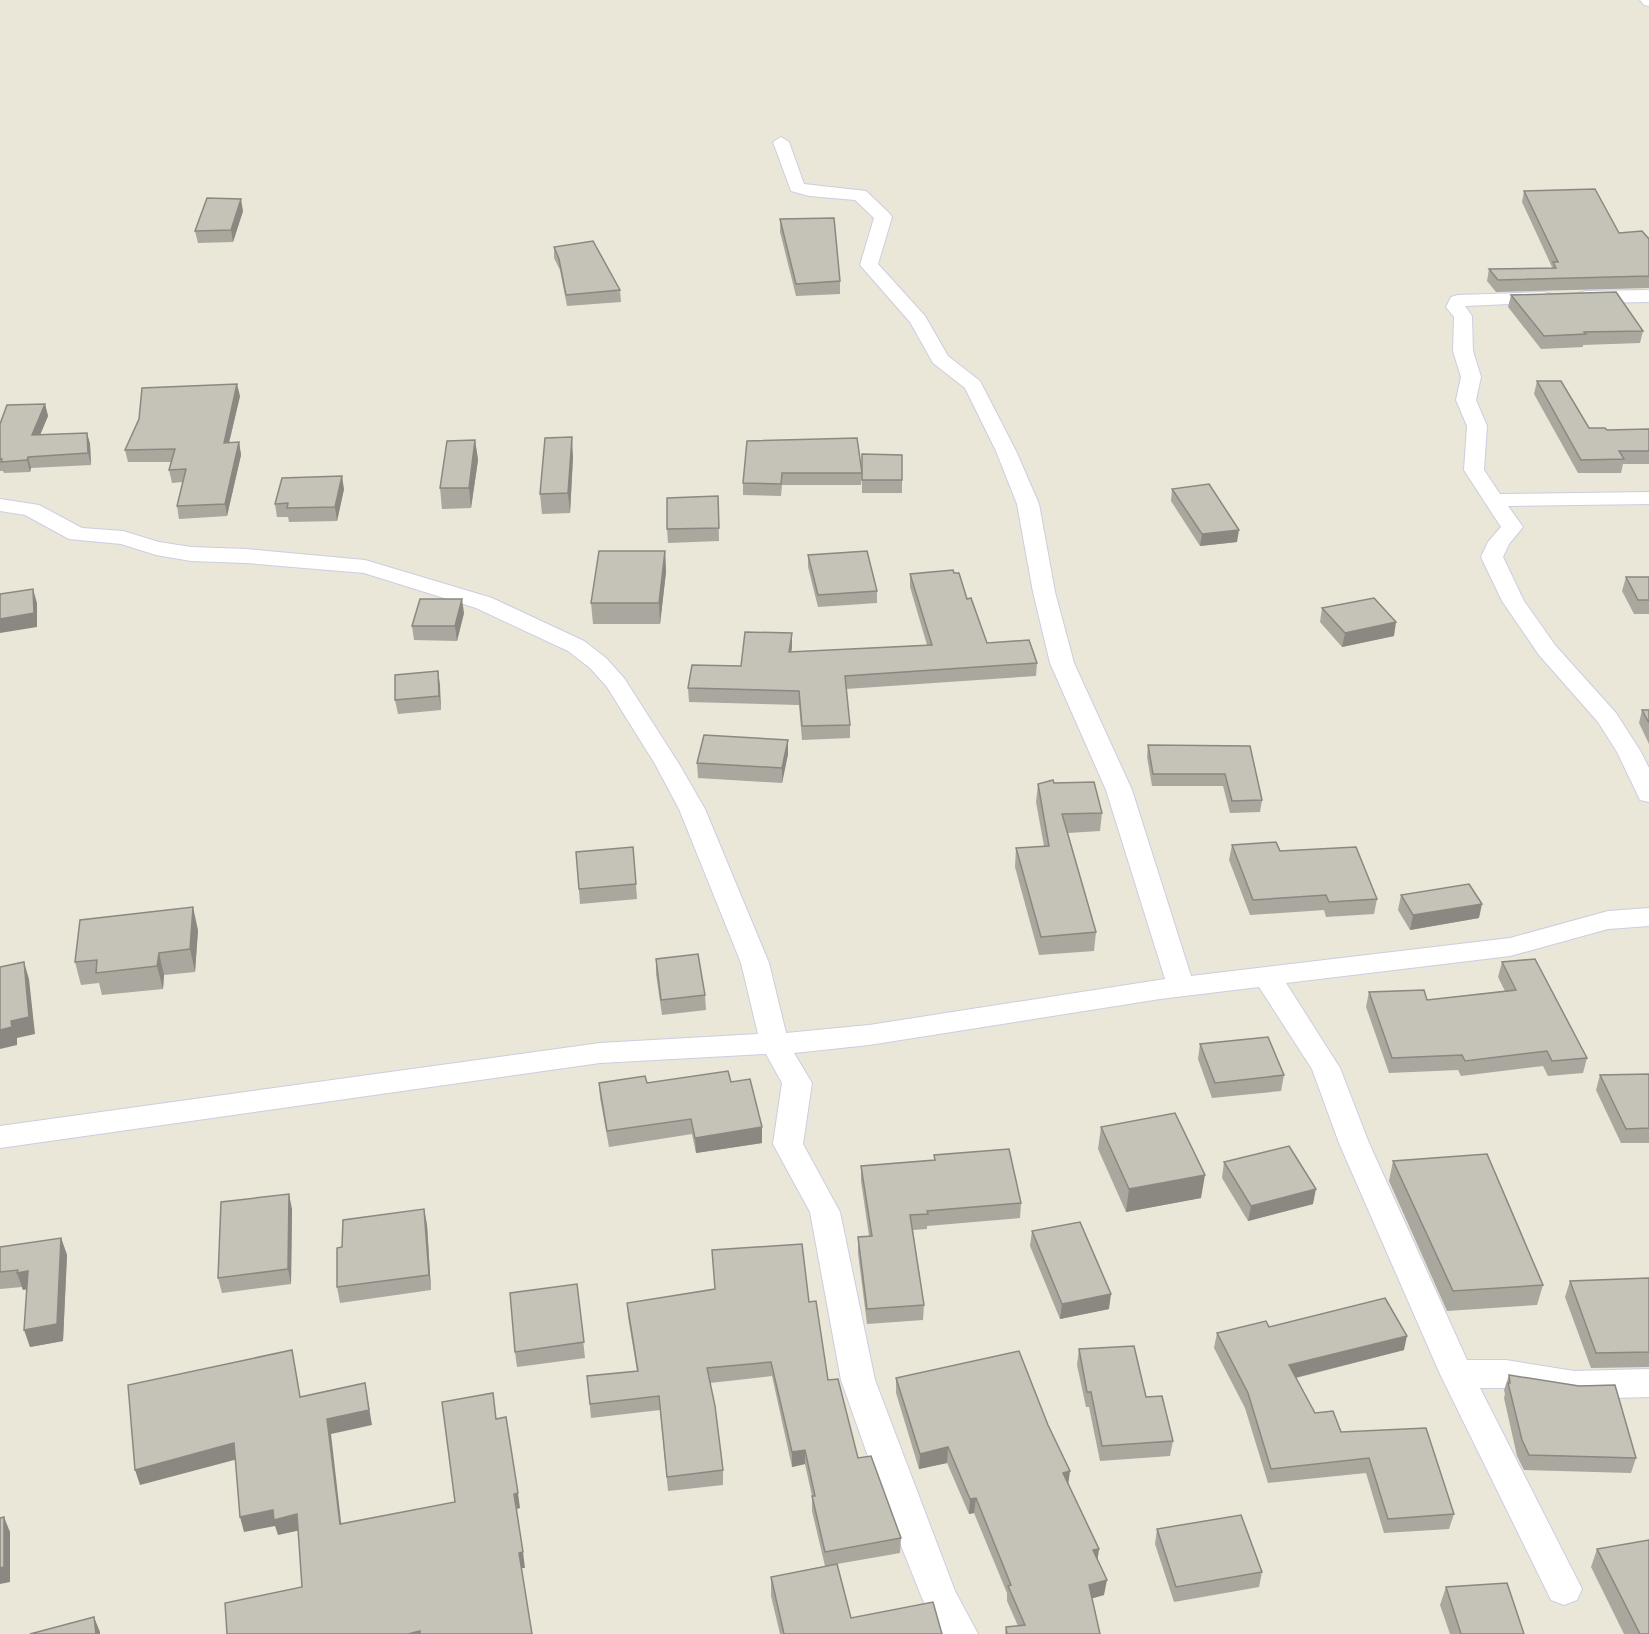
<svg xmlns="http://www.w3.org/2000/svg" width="1649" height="1634" font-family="'Nunito Sans',sans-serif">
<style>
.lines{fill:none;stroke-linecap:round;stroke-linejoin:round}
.minor-casing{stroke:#cdcde1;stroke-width:2}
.minor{fill:#fff;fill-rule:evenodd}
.wall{fill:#a9a79e}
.shaded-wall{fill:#8a8881}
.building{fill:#c5c2b8;stroke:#8a8881;stroke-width:1.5}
</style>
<rect width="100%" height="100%" fill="#eae6d8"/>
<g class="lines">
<g class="minor-casing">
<g id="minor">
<polygon points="1640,0 1649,0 1649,6 1644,5"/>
<polygon points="781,137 789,142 804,184 866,191 889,213 892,217 878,264 925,316 948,356 980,381 1016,451 1039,504 1055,592 1074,663 1132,790 1191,976 1510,938 1608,911 1649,908 1649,926 1608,929 1510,956 1286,983 1340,1068 1369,1143 1467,1360 1506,1360 1574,1371 1649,1369 1649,1397 1574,1399 1506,1388 1480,1388 1582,1589 1577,1600 1564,1605 1551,1600 1440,1374 1339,1143 1312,1069 1259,987 1160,999 869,1045 794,1053 812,1083 803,1144 840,1212 875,1380 955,1591 978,1634 941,1634 922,1598 888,1513 841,1380 810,1212 773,1144 782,1083 766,1054 600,1063 0,1148 0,1126 600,1043 758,1034 741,963 679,809 655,764 607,687 590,668 568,651 476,608 364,573 246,563 191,561 156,555 121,544 69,539 25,515 0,511 0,499 39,505 82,528 123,531 159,542 191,547 246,549 365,560 492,598 584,641 606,658 624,678 679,764 705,809 769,963 786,1033 869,1025 1165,979 1106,790 1050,663 1033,592 1017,504 996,451 965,388 933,363 910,322 860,265 874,218 855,200 809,196 791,191 773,142"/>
<polygon points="1649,290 1649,302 1586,303 1579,301 1577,297 1579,293 1586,291"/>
<polygon points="1544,292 1551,294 1553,298 1551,302 1465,306 1472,316 1473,351 1481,377 1476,400 1487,426 1484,470 1500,494 1649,492 1649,504 1508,506 1523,527 1509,544 1503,557 1524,601 1555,645 1616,713 1641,752 1649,768 1649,802 1640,800 1617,752 1598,722 1539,655 1502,601 1481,557 1488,542 1501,527 1464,470 1467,426 1456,400 1461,377 1453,351 1454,317 1446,307 1451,297 1458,295"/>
</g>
</g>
<use href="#minor" class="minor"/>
</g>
<g class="wall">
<polygon points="1524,191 1619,233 1649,239 1649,288 1496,292 1487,281 1489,269 1551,268 1552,267 1522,202"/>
<polygon points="243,211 233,242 198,243 195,231"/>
<polygon points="780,219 840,281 840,294 796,296 780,232"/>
<polygon points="554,247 620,290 621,302 567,306 560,270 554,258"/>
<polygon points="1511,295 1643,331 1640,343 1583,345 1583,347 1541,349 1508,307"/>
<polygon points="1537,381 1589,428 1607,430 1649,429 1649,464 1623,464 1621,473 1578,473 1534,394"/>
<polygon points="240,396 229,443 239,442 241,455 227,516 179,519 177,506 183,482 172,483 169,470 172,462 128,462 125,450"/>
<polygon points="45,404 48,416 40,435 87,433 90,444 91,465 31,468 30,472 4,473 3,471 0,471 0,424"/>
<polygon points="475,440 478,460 471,508 442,509 440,488"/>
<polygon points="747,441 862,473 861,485 782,485 781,496 743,495 743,483"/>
<polygon points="862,454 902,480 902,493 862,493"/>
<polygon points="573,457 570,513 542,514 540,494"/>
<polygon points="344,489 337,521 289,522 288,517 277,517 275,504"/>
<polygon points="1172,489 1237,542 1200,546 1171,501"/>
<polygon points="718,496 719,541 668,543 667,529"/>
<polygon points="665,551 666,572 660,624 593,624 591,603"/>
<polygon points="808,555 877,591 877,603 818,607 808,567"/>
<polygon points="954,573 967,599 987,643 1037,663 1036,676 846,689 850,725 850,738 802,740 799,705 689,702 688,688 792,646 791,652 927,645 910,587 910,574"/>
<polygon points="1626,577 1649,577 1649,614 1634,614 1622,591"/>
<polygon points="1322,608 1394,636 1342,647 1320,622"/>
<polygon points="464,613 457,641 414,640 412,626"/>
<polygon points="438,671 441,710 398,714 395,700"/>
<polygon points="1642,710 1649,710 1649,744 1639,723"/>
<polygon points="788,740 788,754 782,783 698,778 697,763"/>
<polygon points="1148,745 1250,746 1262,800 1260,812 1230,813 1223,786 1152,786 1147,757"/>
<polygon points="1054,783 1102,813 1100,831 1068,833 1096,932 1094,951 1039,955 1015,867 1016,848 1044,846 1036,802 1038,784"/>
<polygon points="1232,845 1280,851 1377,899 1374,914 1326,917 1324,910 1250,915 1229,860"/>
<polygon points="576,852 636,884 637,899 580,904"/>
<polygon points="1401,895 1479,918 1410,930 1398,910"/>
<polygon points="198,930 195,972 164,975 163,989 102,995 99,983 81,985 75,962"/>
<polygon points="656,959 705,995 706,1010 662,1015 656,974"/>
<polygon points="1502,962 1587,1058 1583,1073 1548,1076 1543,1066 1461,1076 1458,1070 1389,1073 1366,1007 1369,992 1427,1000 1505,991 1498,977"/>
<polygon points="1200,1044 1284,1075 1281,1091 1212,1098 1198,1059"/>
<polygon points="1649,1074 1649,1143 1621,1143 1596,1090 1600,1075"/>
<polygon points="599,1083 647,1083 762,1143 696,1153 692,1134 609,1147 600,1098"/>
<polygon points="1101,1127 1201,1198 1126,1212 1098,1149"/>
<polygon points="934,1155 1021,1203 1020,1218 927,1226 927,1229 913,1230 924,1305 923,1320 867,1324 858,1253 858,1237 869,1236 861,1181 861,1166 934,1160"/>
<polygon points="1393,1161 1543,1285 1537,1305 1447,1311 1389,1181"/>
<polygon points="1224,1162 1313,1204 1248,1221 1222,1178"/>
<polygon points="292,1209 291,1284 222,1293 218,1278"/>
<polygon points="424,1209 427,1225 431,1290 340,1303 337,1287"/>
<polygon points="1032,1231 1109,1309 1060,1319 1030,1246"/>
<polygon points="61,1238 67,1255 63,1341 30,1347 27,1289 23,1290 22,1287 0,1289 0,1247"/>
<polygon points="1649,1278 1649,1367 1591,1368 1565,1297 1570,1281"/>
<polygon points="577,1284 585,1358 517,1367 515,1352"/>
<polygon points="809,1302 828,1380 858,1458 901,1538 900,1553 837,1564 851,1618 942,1634 780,1634 771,1596 771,1577 825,1566 812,1511 812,1496 805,1464 792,1467 772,1376 710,1383 723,1470 723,1485 668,1491 660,1410 591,1418 587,1376 637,1371 628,1317 627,1303"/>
<polygon points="1269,1327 1404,1350 1296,1378 1315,1413 1341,1432 1454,1514 1449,1529 1384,1533 1366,1473 1268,1483 1245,1408 1214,1348 1217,1333"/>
<polygon points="1079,1349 1146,1397 1173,1441 1170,1456 1100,1461 1089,1407 1086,1407 1077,1365"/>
<polygon points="1509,1375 1636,1458 1631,1473 1524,1470 1517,1456 1504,1398 1505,1394 1504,1390"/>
<polygon points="896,1378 1068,1483 1097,1560 1104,1595 1092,1598 1100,1634 1005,1634 1006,1627 1018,1626 1007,1601 1007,1593 974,1513 969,1514 947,1463 919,1469 896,1393"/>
<polygon points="1157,1529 1262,1572 1259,1587 1174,1602 1155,1544"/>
<polygon points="1597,1549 1649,1634 1624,1634 1591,1567"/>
<polygon points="1446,1587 1524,1634 1450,1634 1440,1605"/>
</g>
<g class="shaded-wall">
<polygon points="241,199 243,211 233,242 231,230"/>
<polygon points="237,384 240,396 226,455 224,443"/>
<polygon points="45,404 48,416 35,447 32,435"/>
<polygon points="87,433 90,444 91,465 88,453"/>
<polygon points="572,437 573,457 570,513 568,493"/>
<polygon points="475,440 478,460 471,508 469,488"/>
<polygon points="239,442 241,455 227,516 225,504"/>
<polygon points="28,457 31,468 30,472 27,460"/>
<polygon points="342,476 344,489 337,521 335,507"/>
<polygon points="1239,530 1237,542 1200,546 1202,534"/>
<polygon points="665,551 666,572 660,624 659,603"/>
<polygon points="33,589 37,603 37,627 0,633 0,619"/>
<polygon points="462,599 464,613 457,641 455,626"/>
<polygon points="1396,622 1394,636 1342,647 1345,633"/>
<polygon points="792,633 792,646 790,665 789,652"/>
<polygon points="438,671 440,685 441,710 439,696"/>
<polygon points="788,740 788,754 782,783 782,768"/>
<polygon points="1482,904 1479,918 1410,930 1413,915"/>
<polygon points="193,907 198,930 195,972 190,949"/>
<polygon points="159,953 164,975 163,989 157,966"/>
<polygon points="24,962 29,979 35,1034 17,1038 17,1045 0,1049 0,1030 11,1021"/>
<polygon points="762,1127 762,1143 696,1153 695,1138"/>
<polygon points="1205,1175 1201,1198 1126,1212 1129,1189"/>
<polygon points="1316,1189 1313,1204 1248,1221 1251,1206"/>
<polygon points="289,1194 292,1209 291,1284 288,1269"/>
<polygon points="424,1209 427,1225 431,1290 429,1275"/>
<polygon points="61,1238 67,1255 63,1341 30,1347 24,1330"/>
<polygon points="28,1271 34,1288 23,1290 17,1273"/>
<polygon points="1111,1294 1109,1309 1060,1319 1062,1304"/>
<polygon points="1407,1336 1404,1350 1286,1380 1289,1365"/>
<polygon points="365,1383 372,1425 331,1434 343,1539 340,1524 327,1419"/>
<polygon points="234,1443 238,1459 140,1485 135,1470"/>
<polygon points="948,1447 947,1463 919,1469 920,1454"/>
<polygon points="805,1450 805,1464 792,1467 792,1452"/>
<polygon points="1070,1471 1068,1486 1063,1473"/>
<polygon points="518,1493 520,1508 517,1509 514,1494"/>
<polygon points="976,1498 974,1513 969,1514 970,1499"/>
<polygon points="273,1510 297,1514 301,1530 278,1535 275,1526 244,1532 240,1517"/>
<polygon points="4,1517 10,1532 10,1582 0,1584 0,1568"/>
<polygon points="1099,1549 1097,1564 1093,1550"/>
<polygon points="523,1552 525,1568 521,1568 519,1553"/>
<polygon points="1107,1580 1104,1595 1087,1600 1089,1585"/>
<polygon points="94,1617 100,1632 100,1634 96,1634"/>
<polygon points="420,1631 421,1634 408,1634"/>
</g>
<g class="building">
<polygon points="1595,189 1619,233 1642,231 1649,239 1649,276 1498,280 1489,269 1556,268 1553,262 1558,262 1524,191"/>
<polygon points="207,198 241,199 231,230 195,231"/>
<polygon points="834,218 840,281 796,284 780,219"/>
<polygon points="593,241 620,290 566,295 559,259 554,247"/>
<polygon points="1616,292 1643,331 1584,332 1586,334 1544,336 1511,295"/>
<polygon points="1537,381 1561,381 1589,428 1605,428 1607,430 1649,429 1649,451 1619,451 1624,459 1581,460"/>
<polygon points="237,384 224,443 239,442 225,504 177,506 186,469 169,470 175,449 125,450 139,419 142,388"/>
<polygon points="45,404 32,435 87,433 88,453 28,457 27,460 1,462 2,459 0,459 0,424 7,405"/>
<polygon points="572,437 568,493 540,494 545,438"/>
<polygon points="857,438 862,473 782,473 781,484 743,483 747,441"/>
<polygon points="475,440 469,488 440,488 447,441"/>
<polygon points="862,454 902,455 902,480 862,480"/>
<polygon points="342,476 335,507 287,508 288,503 275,504 282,478"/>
<polygon points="1209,484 1239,530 1202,534 1172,489"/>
<polygon points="718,496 719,528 667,529 667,498"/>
<polygon points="599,551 665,551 659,603 591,603"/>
<polygon points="867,551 877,591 818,595 808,555"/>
<polygon points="953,570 954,573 959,573 967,599 971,598 987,643 1029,640 1037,663 845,676 850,725 802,726 799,691 688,688 692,665 741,666 745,632 792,633 789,652 932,645 910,574"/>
<polygon points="1626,577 1649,577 1649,600 1638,600"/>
<polygon points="33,589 34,613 0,619 0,594"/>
<polygon points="1374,598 1396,622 1345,633 1322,608"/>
<polygon points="420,599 462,599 455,626 412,626"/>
<polygon points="438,671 439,696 395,700 395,675"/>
<polygon points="1642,710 1649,710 1649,723"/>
<polygon points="704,735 788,740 782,768 697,763"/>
<polygon points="1148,745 1250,746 1262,800 1232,801 1225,774 1153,774"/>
<polygon points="1053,780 1054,783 1094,782 1102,813 1062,814 1096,932 1041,937 1016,848 1049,846 1038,784"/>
<polygon points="1276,842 1280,851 1356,847 1377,899 1329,902 1326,895 1253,900 1232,845"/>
<polygon points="633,847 636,884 579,889 576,852"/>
<polygon points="1469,884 1482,904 1413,915 1401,895"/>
<polygon points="193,907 190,949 159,953 157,966 96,973 97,960 75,962 80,920"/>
<polygon points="698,954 705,995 661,1000 656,959"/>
<polygon points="1535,959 1587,1058 1552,1061 1547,1051 1465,1061 1462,1055 1392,1058 1369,992 1424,990 1427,1000 1516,990 1502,962"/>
<polygon points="24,962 29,1017 11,1021 12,1027 0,1030 0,967"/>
<polygon points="1268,1037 1284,1075 1215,1083 1200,1044"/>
<polygon points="728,1071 731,1082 750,1079 762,1127 695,1138 691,1119 607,1131 599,1083 645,1076 647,1083"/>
<polygon points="1649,1074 1649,1128 1626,1129 1600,1075"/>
<polygon points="1175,1113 1205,1175 1129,1189 1101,1127"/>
<polygon points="1289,1146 1316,1189 1251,1206 1224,1162"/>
<polygon points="1009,1149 1021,1203 927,1211 928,1214 910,1215 924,1305 867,1309 858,1237 872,1236 861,1166 935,1160 934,1155"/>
<polygon points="1487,1154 1543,1285 1453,1291 1393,1161"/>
<polygon points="289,1194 288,1269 218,1278 221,1202"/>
<polygon points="424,1209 429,1275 337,1287 337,1248 342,1247 343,1220"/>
<polygon points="1080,1222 1111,1294 1062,1304 1032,1231"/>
<polygon points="61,1238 57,1324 24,1330 28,1271 17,1273 18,1270 0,1272 0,1247"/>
<polygon points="802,1244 809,1302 816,1301 828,1380 838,1379 858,1458 871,1456 901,1538 825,1552 812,1496 815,1496 805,1450 792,1452 771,1362 707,1368 715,1406 723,1470 667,1477 659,1396 590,1404 587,1376 638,1371 627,1303 715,1289 712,1250"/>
<polygon points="1649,1278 1649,1352 1596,1353 1570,1281"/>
<polygon points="577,1284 584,1342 515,1352 510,1293"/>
<polygon points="1385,1298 1407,1336 1289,1365 1315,1413 1333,1411 1341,1432 1426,1428 1454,1514 1388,1519 1369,1458 1271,1469 1248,1393 1217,1333 1266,1321 1269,1327"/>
<polygon points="1134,1346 1146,1397 1162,1396 1173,1441 1102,1446 1091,1392 1087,1392 1079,1349"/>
<polygon points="292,1350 300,1397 365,1383 369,1410 327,1419 340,1524 455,1502 442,1402 493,1393 496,1419 506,1417 518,1493 514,1494 523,1552 519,1553 532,1634 420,1634 420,1631 408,1634 227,1634 225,1603 302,1587 297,1514 274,1520 273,1510 240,1517 234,1443 135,1470 128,1385"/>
<polygon points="1019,1351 1048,1425 1070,1471 1063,1473 1099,1549 1093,1550 1107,1580 1089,1585 1100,1634 1007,1634 1006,1627 1025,1625 1008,1586 1011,1585 976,1498 970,1499 948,1447 920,1454 896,1378"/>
<polygon points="1509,1375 1579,1386 1615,1385 1636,1458 1529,1455 1522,1440 1508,1383 1510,1383"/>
<polygon points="1241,1515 1262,1572 1176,1587 1157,1529"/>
<polygon points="4,1517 4,1567 0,1568 0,1518"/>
<polygon points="1649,1540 1649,1634 1640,1634 1597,1549"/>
<polygon points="837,1564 851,1618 933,1602 942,1634 784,1634 771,1577"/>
<polygon points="1507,1583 1524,1634 1461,1634 1446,1587"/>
<polygon points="94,1617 96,1634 30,1634"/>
</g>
</svg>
